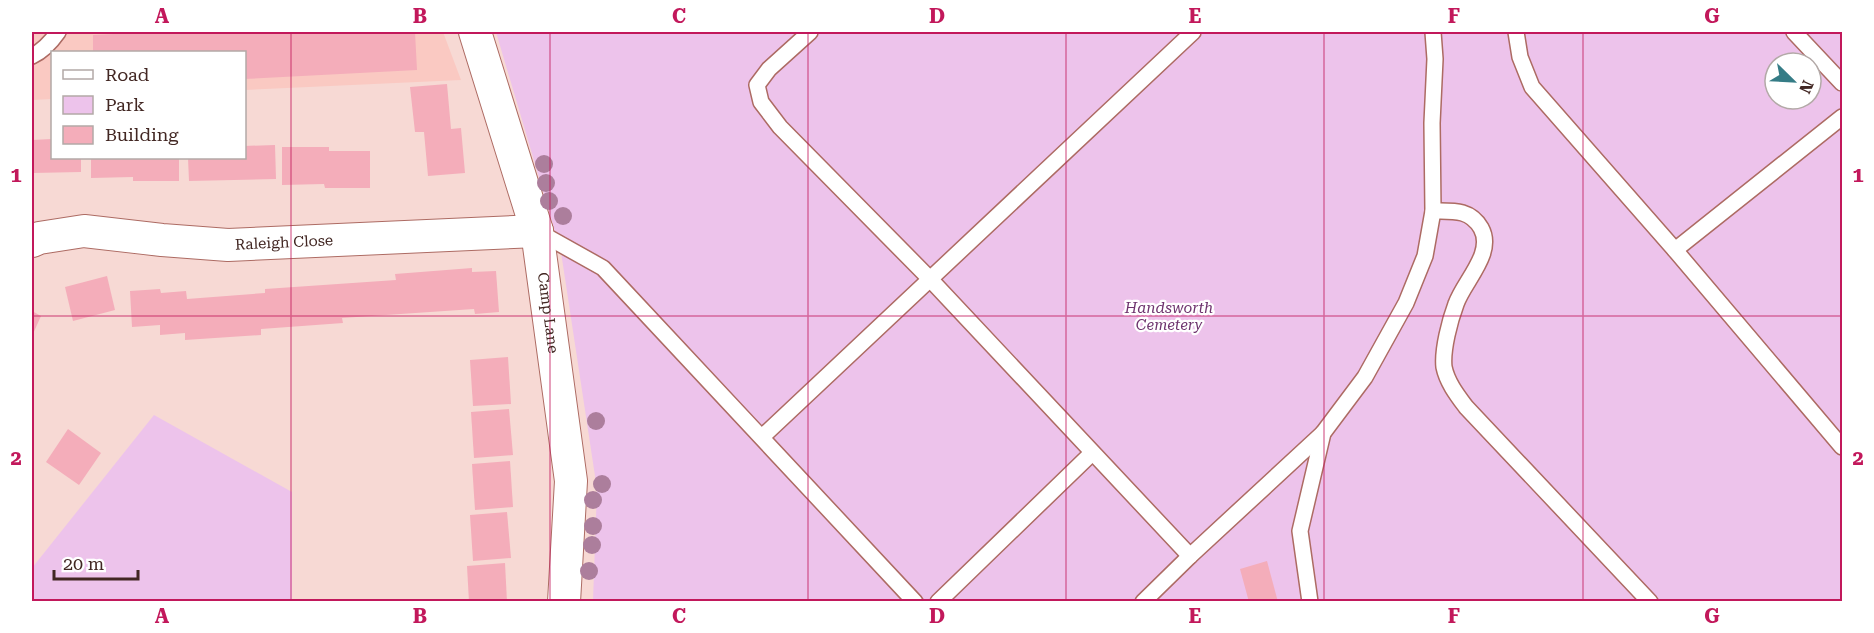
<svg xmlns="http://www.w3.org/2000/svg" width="1874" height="633" font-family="'Roboto Serif',serif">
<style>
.built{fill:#fac9c2}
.green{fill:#edc3eb;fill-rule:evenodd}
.building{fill:#f4adba}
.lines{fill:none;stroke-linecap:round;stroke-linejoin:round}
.service-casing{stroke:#ad6b63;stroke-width:18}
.minor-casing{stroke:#ad6b63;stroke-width:34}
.service{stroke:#fff;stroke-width:15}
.minor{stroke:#fff;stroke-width:32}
.tree{fill:#ac7e9c}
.grid{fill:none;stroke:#c2185b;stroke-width:1.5;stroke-opacity:0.55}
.labels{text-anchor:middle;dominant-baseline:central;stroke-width:4.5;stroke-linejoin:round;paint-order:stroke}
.street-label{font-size:15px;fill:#422723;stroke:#fff}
.park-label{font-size:15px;font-style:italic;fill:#6e336e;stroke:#fff}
.neatline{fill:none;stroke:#c2185b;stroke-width:2}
.grid-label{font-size:20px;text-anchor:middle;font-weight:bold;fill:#c2185b}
</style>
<rect width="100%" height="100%" fill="#f7d9d4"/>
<polygon class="built" points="32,32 443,32 461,80 245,90 244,52 52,52 52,99 32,100"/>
<g class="green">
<path d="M496,32H1842V601H593L597,489L561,252ZM1775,63H1811V99H1775Z"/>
<polygon points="154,415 292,492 292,601 32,601 32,568"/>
</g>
<g class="building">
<polygon points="156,32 415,32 417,70 244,79 244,52 93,52 93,35"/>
<polygon points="447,84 451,129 461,128 465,173 428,176 424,132 415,132 410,87"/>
<polygon points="52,139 52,158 81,158 81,172 32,173 32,140"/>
<polygon points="275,145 276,179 189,181 188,158 244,158 244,146"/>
<polygon points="282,147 329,147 329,151 370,151 370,188 325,188 324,184 282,185"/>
<polygon points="91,158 179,158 179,181 133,181 133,177 91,178"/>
<polygon points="472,268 472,272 496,271 499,312 475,314 474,309 342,318 343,323 261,329 261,335 185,340 185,333 160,335 160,325 132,327 130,291 160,289 161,293 186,291 187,299 265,293 265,289 396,280 395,274"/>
<polygon points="107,276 115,310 73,321 65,287"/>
<polygon points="32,311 41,316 32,336"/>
<polygon points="508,357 511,404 473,406 470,360"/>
<polygon points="509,409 513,455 474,458 471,412"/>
<polygon points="68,429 101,453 79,485 46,462"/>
<polygon points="510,461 513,507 475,510 472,464"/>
<polygon points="507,512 511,558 473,561 470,515"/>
<polygon points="1267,561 1278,602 1249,602 1240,569"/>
<polygon points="505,563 507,602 469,602 467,566"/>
</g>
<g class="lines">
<g class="service-casing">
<g id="service">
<polyline points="810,32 769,69 757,85 761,102 780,127 929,278 1190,556"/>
<polyline points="1516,32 1520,57 1532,87 1675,250 1842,447"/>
<polyline points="1794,32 1842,83"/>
<path d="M32,56C43,51 51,42 58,32"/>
<path d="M1433,211C1453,211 1470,209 1481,228C1495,253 1464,281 1456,304C1450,320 1442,350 1444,367C1447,382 1457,395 1466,407L1650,602"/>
<polyline points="537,231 603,268 915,602"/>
<polyline points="1675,250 1842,117"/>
<polyline points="762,437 1193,32"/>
<polyline points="938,602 1092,453"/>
<polyline points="1143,602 1190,556 1323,433"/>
<polyline points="1310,602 1300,531 1323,433 1365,377 1406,303 1425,256 1433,211 1432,123 1435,59 1433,32"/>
</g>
</g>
<g class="minor-casing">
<g id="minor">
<path id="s1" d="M475,32L537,231L571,481L564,602"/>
<path id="s2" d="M32,241L39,238L84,231L162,240L228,245L537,231"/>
</g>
</g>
<use href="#service" class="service"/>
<use href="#minor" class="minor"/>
</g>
<g class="tree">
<circle cx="544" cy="164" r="9"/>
<circle cx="546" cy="183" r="9"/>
<circle cx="549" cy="201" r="9"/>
<circle cx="563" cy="216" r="9"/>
<circle cx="596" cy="421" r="9"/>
<circle cx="602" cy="484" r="9"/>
<circle cx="593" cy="500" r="9"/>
<circle cx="593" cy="526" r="9"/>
<circle cx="592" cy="545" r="9"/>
<circle cx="589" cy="571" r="9"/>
</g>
<path class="grid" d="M291,32V602M550,32V602M808,32V602M1066,32V602M1324,32V602M1583,32V602M32,316H1842"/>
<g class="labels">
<g class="street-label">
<text stroke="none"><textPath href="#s2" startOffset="254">Raleigh Close</textPath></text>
<text stroke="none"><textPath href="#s1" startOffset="291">Camp Lane</textPath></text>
</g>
<g class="park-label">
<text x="1169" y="308">Handsworth<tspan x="1169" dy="17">Cemetery</tspan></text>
</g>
</g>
<rect width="1874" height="633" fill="none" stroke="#ffffff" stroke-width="66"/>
<rect x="51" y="51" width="195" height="108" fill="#ffffff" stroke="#b3a9a7" stroke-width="1.5"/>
<rect x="63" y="70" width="30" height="9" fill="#ffffff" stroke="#b3a9a7" stroke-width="1.5"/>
<text x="105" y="81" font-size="18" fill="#422723">Road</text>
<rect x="63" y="96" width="30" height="18" fill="#edc3eb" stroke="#b3a9a7" stroke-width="1.5"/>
<text x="105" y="111" font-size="18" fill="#422723">Park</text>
<rect x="63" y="126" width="30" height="18" fill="#f4adba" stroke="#b3a9a7" stroke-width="1.5"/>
<text x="105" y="141" font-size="18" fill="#422723">Building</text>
<g transform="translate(1793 81) rotate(114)"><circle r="28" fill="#ffffff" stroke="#b3a9a7" stroke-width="1.5"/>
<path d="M0-4.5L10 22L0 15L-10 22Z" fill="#357c86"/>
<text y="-9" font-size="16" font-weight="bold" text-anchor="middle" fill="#422723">N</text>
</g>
<path d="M54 570v9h84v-9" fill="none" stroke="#422723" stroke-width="3"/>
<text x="63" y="570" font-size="18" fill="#422723" stroke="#ffffff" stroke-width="4.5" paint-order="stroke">20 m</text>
<rect x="33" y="33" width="1808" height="567" class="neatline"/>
<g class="grid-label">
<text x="162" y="23">A</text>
<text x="420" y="23">B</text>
<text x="679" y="23">C</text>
<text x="937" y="23">D</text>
<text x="1195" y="23">E</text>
<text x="1454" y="23">F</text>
<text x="1712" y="23">G</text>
<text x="16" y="182">1</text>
<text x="1858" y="182">1</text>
<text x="16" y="465">2</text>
<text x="1858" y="465">2</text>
<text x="162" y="623">A</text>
<text x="420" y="623">B</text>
<text x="679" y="623">C</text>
<text x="937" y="623">D</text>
<text x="1195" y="623">E</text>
<text x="1454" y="623">F</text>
<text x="1712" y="623">G</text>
</g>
</svg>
